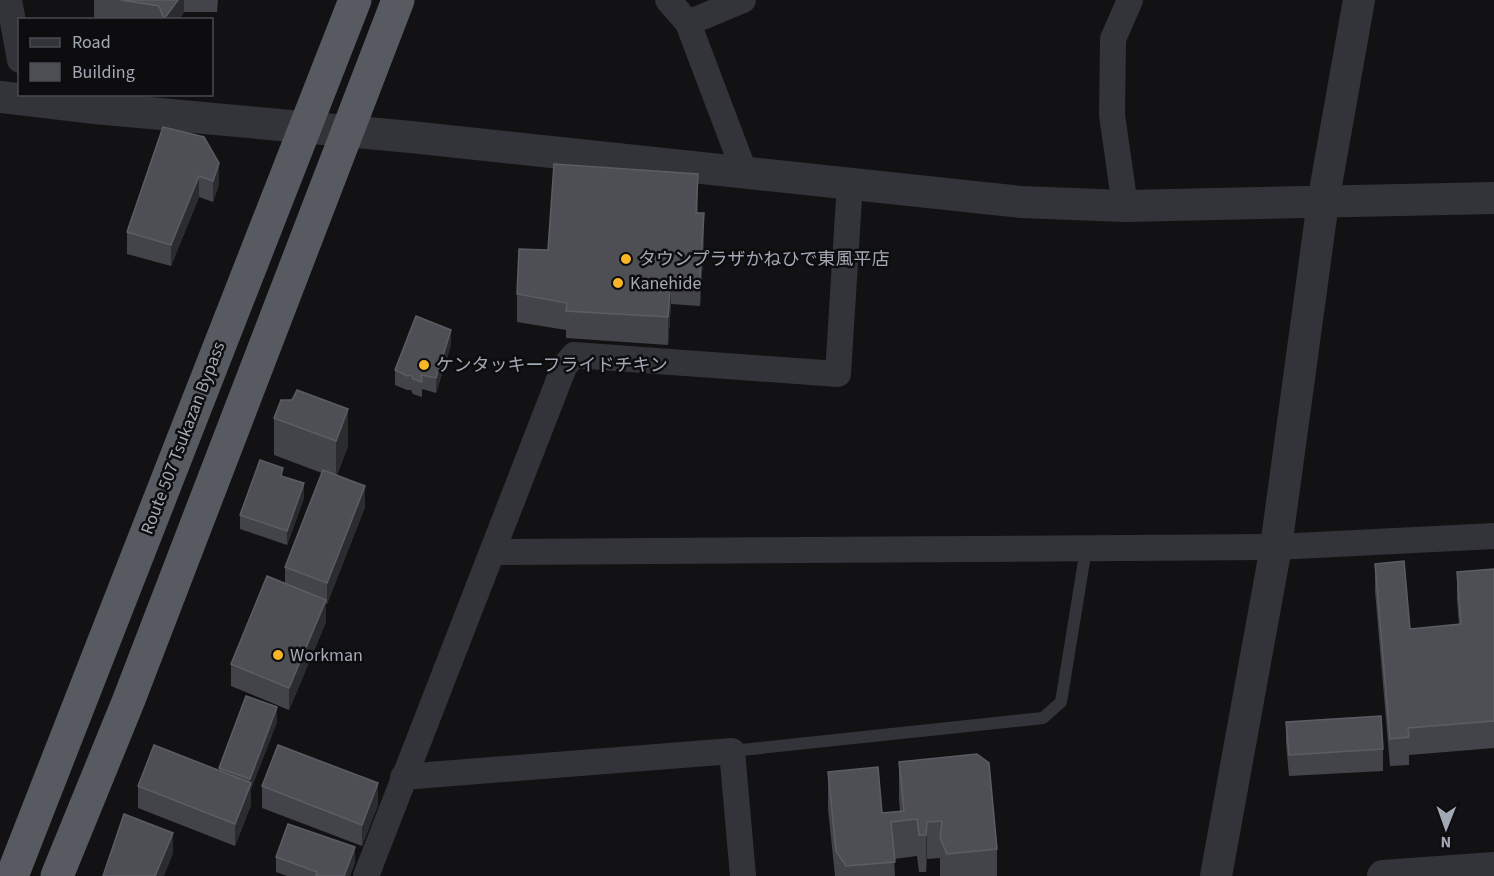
<svg xmlns="http://www.w3.org/2000/svg" width="1494" height="876" font-family="'Source Sans 3','Noto Sans JP',sans-serif">
<style>
.lines{fill:none;stroke-linecap:round;stroke-linejoin:round}
.service{stroke:#333439;stroke-width:12}
.minor{stroke:#333439;stroke-width:26}
.tertiary{stroke:#333439;stroke-width:32}
.trunk{stroke:#575a61;stroke-width:33}
.wall{fill:#434449}
.shaded-wall{fill:#2b2c2f}
.building{fill:#4e4f55;stroke:#5b5d64;stroke-width:1.5}
.poi-dot{fill:#f7b527;stroke:#0d0d0f;stroke-width:2}
.labels{text-anchor:middle;dominant-baseline:central;stroke-width:5;stroke-linejoin:round;paint-order:stroke}
.poi-label{font-size:18px;fill:#a3a8b5;stroke:#0d0d0f;text-anchor:start}
.street-label{font-size:18px;fill:#a3a8b5;stroke:#0d0d0f}
</style>
<rect width="100%" height="100%" fill="#121214"/>
<g class="lines">
<polyline class="service" points="732,751 1043,718 1061,702 1086,549"/>
<g class="minor">
<polyline points="9,0 20,60"/>
<polyline points="668,0 688,23 744,171"/>
<polyline points="688,23 743,0"/>
<polyline points="1125,206 1112,115 1113,39 1130,0"/>
<polyline points="494,552 1276,547 1494,536"/>
<polyline points="403,777 732,751 743,876"/>
<polyline points="366,876 564,367 574,355 838,374 850,183"/>
</g>
<g class="tertiary">
<polyline points="0,97 95,108 411,137 1021,202 1125,206 1494,198"/>
<polyline points="1216,876 1276,547 1323,202 1359,0"/>
<polyline points="1383,876 1494,868"/>
</g>
<g class="trunk">
<polyline points="12,876 355,0"/>
<polyline points="57,876 128,702 398,0"/>
</g>
</g>
<g class="wall">
<polygon points="94,0 218,0 217,12 184,12 179,20 107,20 94,17"/>
<polygon points="163,127 219,184 213,202 199,197 171,266 127,254 127,232"/>
<polygon points="698,201 698,213 704,241 700,306 671,304 668,345 566,338 566,330 517,322 517,294 548,250"/>
<polygon points="451,345 436,393 422,389 422,397 413,394 411,390 407,390 395,385 395,370"/>
<polygon points="292,400 348,446 337,475 365,507 327,604 326,604 326,622 289,710 231,686 231,664 285,584 285,567 322,473 274,455 274,418"/>
<polygon points="283,476 304,498 287,545 240,529 240,515"/>
<polygon points="1375,564 1410,629 1459,625 1457,599 1457,572 1494,569 1494,748 1409,755 1409,765 1390,766 1375,591"/>
<polygon points="277,722 251,789 251,805 235,846 138,808 138,786 219,771 219,768"/>
<polygon points="1286,722 1383,749 1383,771 1289,776 1286,743"/>
<polygon points="899,762 997,849 997,876 940,876 940,858 927,859 926,872 919,872 917,856 894,859 895,876 835,876 828,809 828,772 882,813 900,811 899,799"/>
<polygon points="262,786 378,805 362,846 262,808"/>
<polygon points="276,857 355,862 350,876 287,876 276,872"/>
</g>
<g class="shaded-wall">
<polygon points="178,0 184,0 184,12 179,20 164,20"/>
<polygon points="219,163 219,184 213,202 213,181"/>
<polygon points="698,174 698,201 696,240 696,213"/>
<polygon points="199,176 199,197 171,266 171,245"/>
<polygon points="704,213 704,241 700,306 700,279"/>
<polygon points="671,277 671,304 668,345 668,317"/>
<polygon points="451,330 451,345 436,393 436,378"/>
<polygon points="348,409 348,446 336,478 336,441"/>
<polygon points="304,483 304,498 287,545 287,531"/>
<polygon points="365,486 365,507 327,604 327,583"/>
<polygon points="326,600 326,622 289,710 289,688"/>
<polygon points="277,707 277,722 251,789 251,805 235,846 235,824 250,788 250,779"/>
<polygon points="378,783 378,805 362,846 362,825"/>
<polygon points="927,822 927,859 926,872 926,835"/>
<polygon points="173,833 173,854 164,876 155,876"/>
<polygon points="355,847 355,862 350,876 344,876"/>
</g>
<g class="building">
<polygon points="121,0 178,0 164,19 159,6"/>
<polygon points="163,127 204,137 219,163 213,181 199,176 171,245 127,232"/>
<polygon points="554,164 698,174 696,213 704,213 700,279 671,277 668,317 566,311 567,303 517,294 519,249 548,250"/>
<polygon points="416,316 451,330 436,378 421,375 422,382 413,379 411,375 407,376 395,370"/>
<polygon points="297,390 348,409 336,441 274,418 281,400 292,400"/>
<polygon points="260,460 283,468 281,476 304,483 287,531 240,515"/>
<polygon points="323,470 365,486 327,583 285,567"/>
<polygon points="1404,561 1410,629 1461,624 1457,572 1494,569 1494,721 1408,728 1409,737 1390,739 1375,564"/>
<polygon points="267,576 326,600 289,688 231,664"/>
<polygon points="246,696 277,707 250,779 219,768"/>
<polygon points="1381,716 1383,749 1289,755 1286,722"/>
<polygon points="154,745 251,783 235,824 138,786"/>
<polygon points="278,745 378,783 362,825 262,786"/>
<polygon points="977,754 989,763 997,849 947,854 940,838 942,821 927,822 926,835 919,835 917,819 891,822 895,862 846,866 836,851 828,772 878,767 882,813 904,811 899,762"/>
<polygon points="124,814 173,833 155,876 103,876"/>
<polygon points="288,824 355,847 344,876 316,876 317,872 276,857"/>
</g>
<g class="poi-dot">
<circle cx="626" cy="259" r="6"/>
<circle cx="618" cy="283" r="6"/>
<circle cx="424" cy="365" r="6"/>
<circle cx="278" cy="655" r="6"/>
</g>
<g class="labels">
<g class="poi-label">
<text x="638" y="259">タウンプラザかねひで東風平店</text>
<text x="630" y="283">Kanehide</text>
<text x="436" y="365">ケンタッキーフライドチキン</text>
<text x="290" y="655">Workman</text>
</g>
<g class="street-label">
<text transform="translate(183 438) rotate(-69)">Route 507 Tsukazan Bypass</text>
</g>
</g>
<rect x="18" y="18" width="195" height="78" fill="#0d0d0f" stroke="#494b51" stroke-width="1.5"/>
<rect x="30" y="38" width="30" height="9" fill="#333439" stroke="#494b51" stroke-width="1.5"/>
<text x="72" y="48" font-size="18" fill="#a3a8b5">Road</text>
<rect x="30" y="63" width="30" height="18" fill="#4e4f55" stroke="#494b51" stroke-width="1.5"/>
<text x="72" y="78" font-size="18" fill="#a3a8b5">Building</text>
<g transform="translate(1446 828) rotate(181)" stroke="#0d0d0f" stroke-width="4.5" paint-order="stroke">
<path d="M0-4.5L10 22L0 15L-10 22Z" fill="#a3a8b5"/>
<text y="-9" font-size="16" font-weight="bold" text-anchor="middle" fill="#a3a8b5">N</text>
</g>
</svg>
